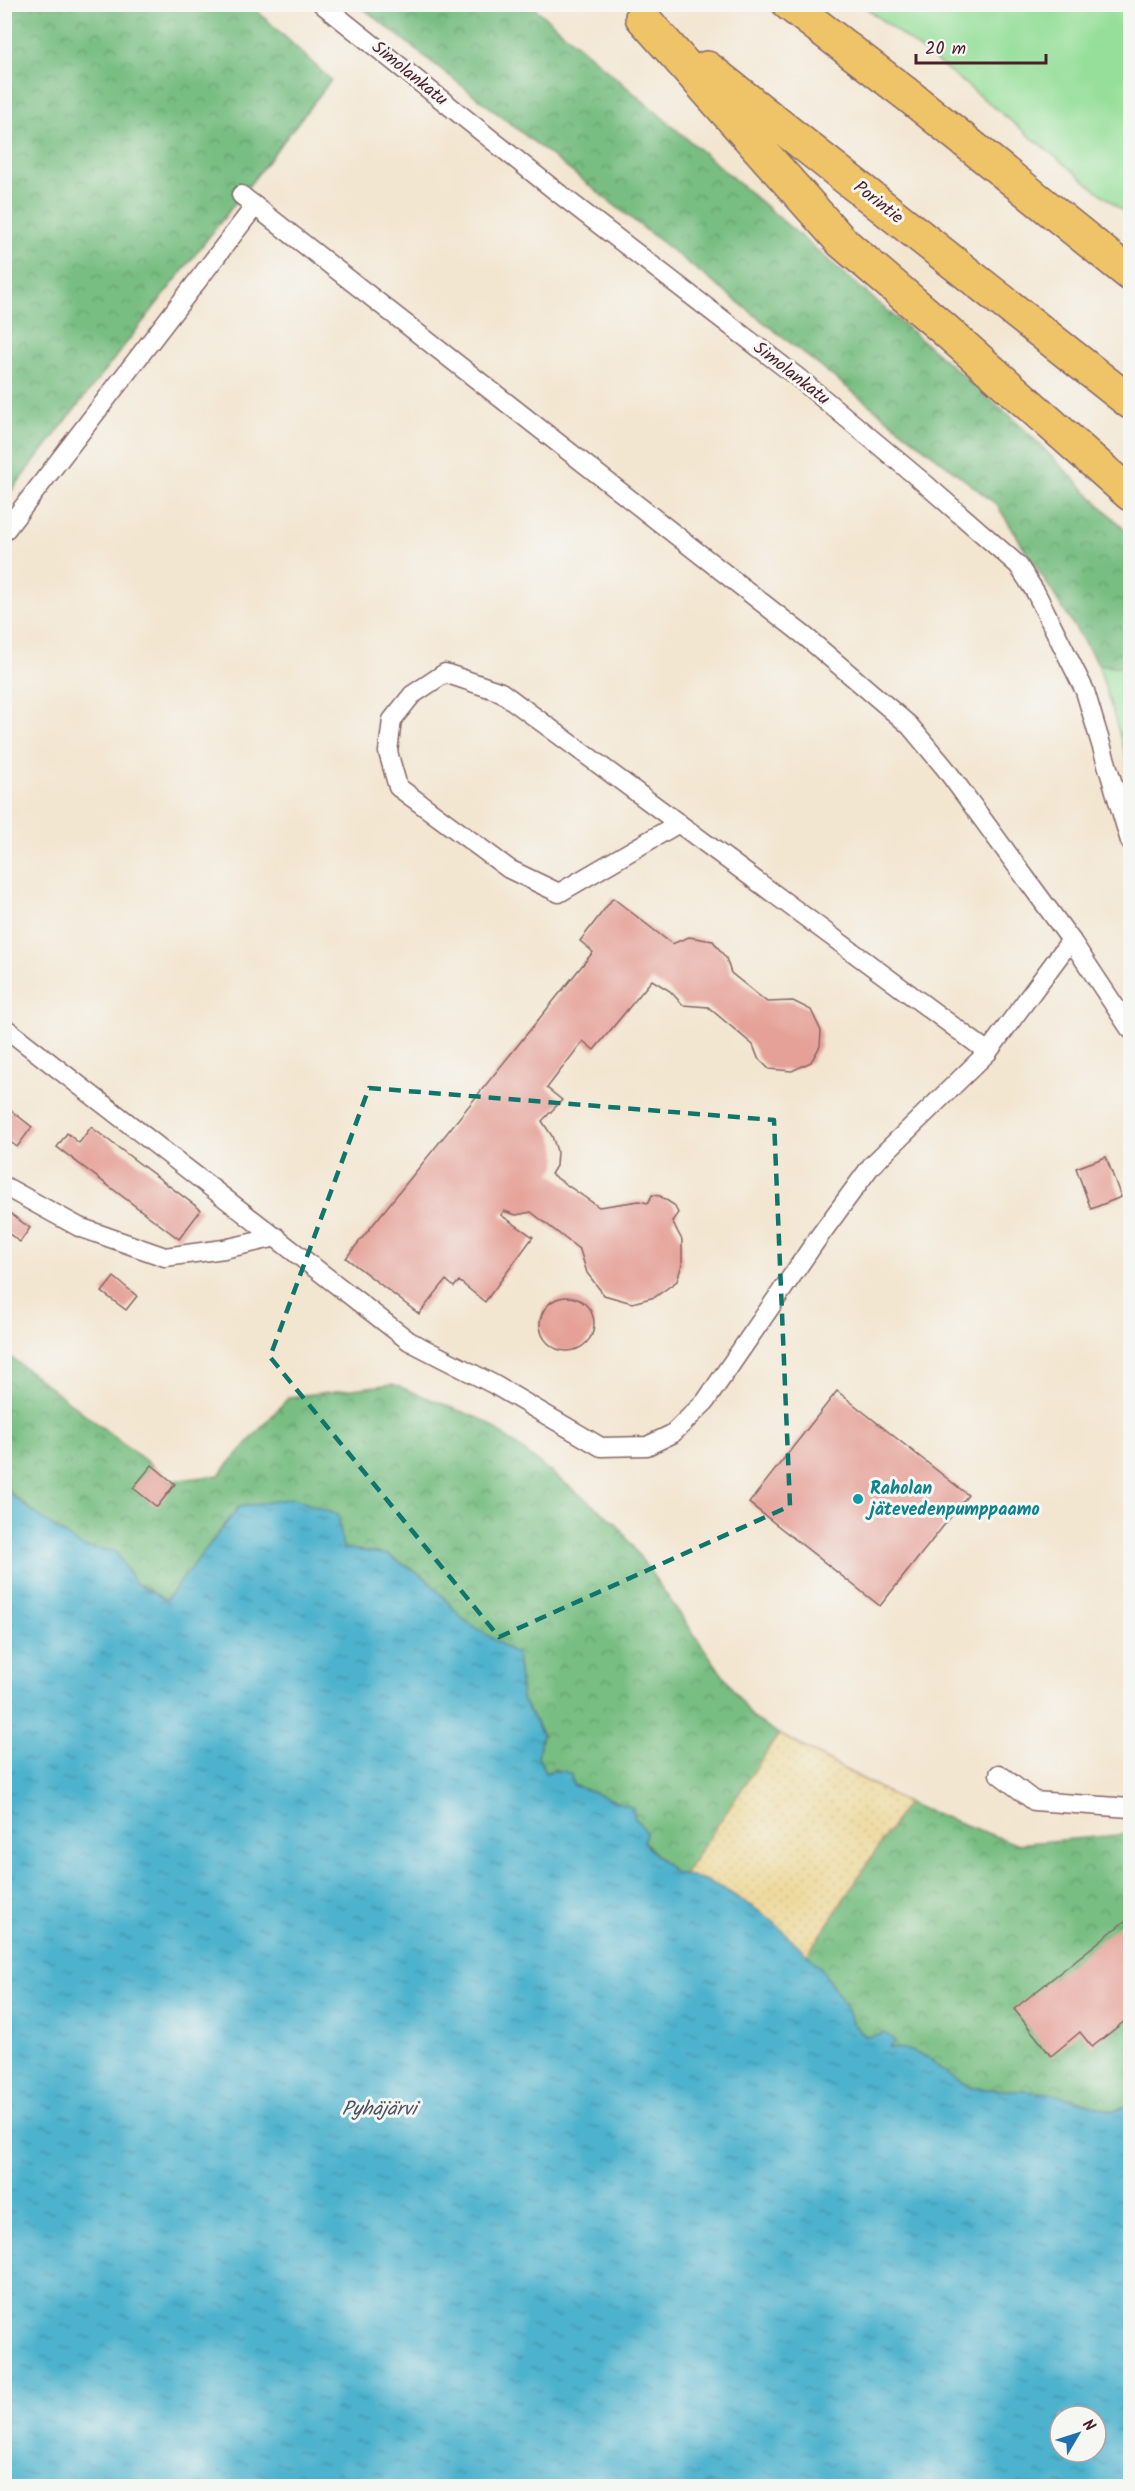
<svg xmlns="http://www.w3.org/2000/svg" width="1135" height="2491" font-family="Kalam,sans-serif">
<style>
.grass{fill:#96df9a;stroke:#707f62;stroke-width:1.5}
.forest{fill:url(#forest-crowns);stroke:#616e56;stroke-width:1.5}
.sand{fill:url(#sand-dots);stroke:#9c7c64;stroke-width:1.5}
.water{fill:url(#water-ripples);stroke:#4c687c;stroke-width:1.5;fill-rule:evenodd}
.building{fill:#e5a097}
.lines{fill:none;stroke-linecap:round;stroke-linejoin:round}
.service-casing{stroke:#856565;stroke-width:21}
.motorway-casing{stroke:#856565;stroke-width:36}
.service{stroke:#fff;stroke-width:18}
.motorway{stroke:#efc469;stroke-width:33}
.marked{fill:none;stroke:#0f766e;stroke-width:4.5;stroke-dasharray:12 8;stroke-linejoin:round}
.culture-dot{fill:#0f9aa8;stroke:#f6f6f2;stroke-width:2}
.labels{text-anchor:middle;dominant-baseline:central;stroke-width:6;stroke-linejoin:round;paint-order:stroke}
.street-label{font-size:18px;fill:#4a1f2b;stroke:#f6f6f2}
.culture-label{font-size:18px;font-weight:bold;fill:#0d838f;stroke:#f6f6f2;text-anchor:start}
.water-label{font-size:20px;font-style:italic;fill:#4b5264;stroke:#f6f6f2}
</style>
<defs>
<pattern id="forest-crowns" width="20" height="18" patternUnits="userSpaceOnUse" patternTransform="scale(1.5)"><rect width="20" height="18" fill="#78be82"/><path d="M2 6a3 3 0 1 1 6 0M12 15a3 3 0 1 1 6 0" fill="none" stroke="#649a6b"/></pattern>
<pattern id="sand-dots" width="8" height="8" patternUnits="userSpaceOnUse" patternTransform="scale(1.5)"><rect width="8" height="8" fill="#eeda9e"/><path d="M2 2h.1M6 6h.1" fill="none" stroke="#cebb88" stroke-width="1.8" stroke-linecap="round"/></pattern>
<pattern id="water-ripples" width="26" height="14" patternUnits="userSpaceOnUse" patternTransform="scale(1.5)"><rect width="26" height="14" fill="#4eb2cd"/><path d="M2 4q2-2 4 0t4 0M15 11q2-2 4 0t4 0" fill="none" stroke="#4390a7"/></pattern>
</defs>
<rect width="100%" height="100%" fill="#f6f6f2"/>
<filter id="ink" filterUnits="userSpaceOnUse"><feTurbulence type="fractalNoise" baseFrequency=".0167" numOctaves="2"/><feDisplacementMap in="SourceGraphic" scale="12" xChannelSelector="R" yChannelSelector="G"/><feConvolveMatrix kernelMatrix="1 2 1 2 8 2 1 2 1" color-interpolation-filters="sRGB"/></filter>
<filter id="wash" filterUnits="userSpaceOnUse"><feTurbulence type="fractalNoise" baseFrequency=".008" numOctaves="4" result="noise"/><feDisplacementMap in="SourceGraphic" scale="24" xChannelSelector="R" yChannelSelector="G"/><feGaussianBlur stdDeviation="1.35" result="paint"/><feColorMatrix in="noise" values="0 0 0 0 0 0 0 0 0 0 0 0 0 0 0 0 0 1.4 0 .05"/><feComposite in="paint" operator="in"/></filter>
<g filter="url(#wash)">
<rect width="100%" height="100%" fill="#f3e6d1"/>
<g class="grass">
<polygon points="862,5 1130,5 1130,217 949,71"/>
<polygon points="1098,664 1130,669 1130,769"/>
</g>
<g class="forest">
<polygon points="5,5 251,5 331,80 5,499"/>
<polygon points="359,5 531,5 1016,421 1130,535 1130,669 1098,664 997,505"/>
<polygon points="4,1352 172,1481 219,1475 289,1397 393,1384 485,1421 616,1523 753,1718 779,1734 684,1875 675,1873 643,1842 641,1824 634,1817 633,1808 573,1785 555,1769 545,1773 538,1756 542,1734 522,1699 517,1655 463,1619 426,1578 388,1555 343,1548 239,1507 166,1600 135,1583 115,1551 83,1547 45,1521 8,1491 4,1464"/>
<polygon points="907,1803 1016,1844 1130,1834 1130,2106 1114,2111 1049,2093 971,2088 939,2068 929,2058 904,2049 889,2048 867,2038 852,2023 846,2007 820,1967 807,1955"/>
</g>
<path class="sand" d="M779,1734L907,1803L807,1955C771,1920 735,1887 684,1875Z"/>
<path class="water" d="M4,1464L8,1492L45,1521L83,1547L115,1551L135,1583L166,1600L239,1507L293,1498L338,1515L343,1548L388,1555L426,1578L463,1619L517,1655L522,1699L542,1734L538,1756L545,1773C556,1770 560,1769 571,1774L573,1785L633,1808L634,1817L641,1824L646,1833L643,1843L675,1873L705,1880L724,1889L771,1919L820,1967L847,2007L852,2023L866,2037L885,2033L895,2041L889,2048L904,2049L929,2058L939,2068L971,2088L1049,2093L1114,2111L1130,2106V2486H5ZM1060,2416H1096V2452H1060Z"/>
<g id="blocks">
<g class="building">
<polygon points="613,898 672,944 689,937 713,941 726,958 731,973 767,1002 793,1001 811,1010 821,1031 820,1046 811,1062 792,1071 769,1069 758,1058 753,1045 708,1007 683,1005 670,991 652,980 594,1050 583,1041 547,1088 562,1100 542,1121 552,1136 557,1151 556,1166 551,1174 599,1207 639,1201 648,1203 652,1195 660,1196 674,1205 678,1213 672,1221 682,1240 682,1264 677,1281 655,1297 632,1303 604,1295 587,1273 580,1250 531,1212 516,1215 504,1211 501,1215 533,1237 485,1302 459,1281 454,1287 446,1280 419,1314 346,1258 593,952 580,941"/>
<polygon points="4,1105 32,1127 17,1147 4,1137"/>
<polygon points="91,1127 201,1210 179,1239 57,1147 67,1133 79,1143"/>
<polygon points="1106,1157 1121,1197 1091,1209 1076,1168"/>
<polygon points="4,1209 30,1228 20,1242 4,1230"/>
<polygon points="114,1277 137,1296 126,1310 102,1292"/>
<circle cx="567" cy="1324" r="27"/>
<polygon points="837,1391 968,1495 880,1606 749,1503"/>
<polygon points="152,1465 175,1484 157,1507 133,1488"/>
<polygon points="1130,1917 1130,2017 1092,2047 1080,2032 1051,2056 1014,2009"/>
</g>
</g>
</g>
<g filter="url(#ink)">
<use href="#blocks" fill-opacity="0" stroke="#856565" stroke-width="1.5"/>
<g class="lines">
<g class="service-casing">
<g id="service">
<polyline points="322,4 557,192 801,380 923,482 1018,565 1036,593 1085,691 1130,841"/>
<polyline points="241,195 806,637 909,725 945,768 1071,940 1130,1029"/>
<polyline points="4,532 255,206"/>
<polyline points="679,823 559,893 509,869 398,787 388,752 392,720 412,695 445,673 501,692 988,1052"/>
<polyline points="4,1027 409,1341 493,1384 601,1447 647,1446 672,1434 705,1402 818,1238 871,1166 988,1052 1071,940"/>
<polyline points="4,1186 79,1227 165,1257 224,1249 277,1237"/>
<polyline points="999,1774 1034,1801 1130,1808"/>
</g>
</g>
<g class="motorway-casing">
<g id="motorway">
<polyline points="789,4 909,96 1130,274"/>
<polyline points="642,17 842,242 944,329 1130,494"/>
<polyline points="707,68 1130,402"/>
</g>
</g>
<use href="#service" class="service"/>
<use href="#motorway" class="motorway"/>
</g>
</g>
<path class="marked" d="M369,1088L774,1120L790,1506L499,1637L270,1357Z"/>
<circle class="culture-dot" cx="858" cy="1499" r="6"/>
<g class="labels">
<g class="street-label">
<text transform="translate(409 74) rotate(39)">Simolankatu</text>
<text transform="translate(878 203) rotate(38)">Porintie</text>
<text transform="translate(791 374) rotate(38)">Simolankatu</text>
</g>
<g class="culture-label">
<text x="870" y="1489">Raholan<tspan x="870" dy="21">jätevedenpumppaamo</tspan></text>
</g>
<g class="water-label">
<text x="379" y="2110">Pyhäjärvi</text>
</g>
</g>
<rect width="1135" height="2491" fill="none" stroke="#f6f6f2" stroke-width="24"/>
<g transform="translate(1078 2434) rotate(51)"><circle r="28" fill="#f6f6f2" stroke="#b1a0a2" stroke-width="1.5"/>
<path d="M0-4.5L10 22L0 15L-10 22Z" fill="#1f6fb2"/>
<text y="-9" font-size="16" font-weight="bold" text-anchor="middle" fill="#4a1f2b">N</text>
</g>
<path d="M916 54v9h130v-9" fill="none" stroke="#4a1f2b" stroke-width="3"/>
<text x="925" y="54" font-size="18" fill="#4a1f2b" stroke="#f6f6f2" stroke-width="4.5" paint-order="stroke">20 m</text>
</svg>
